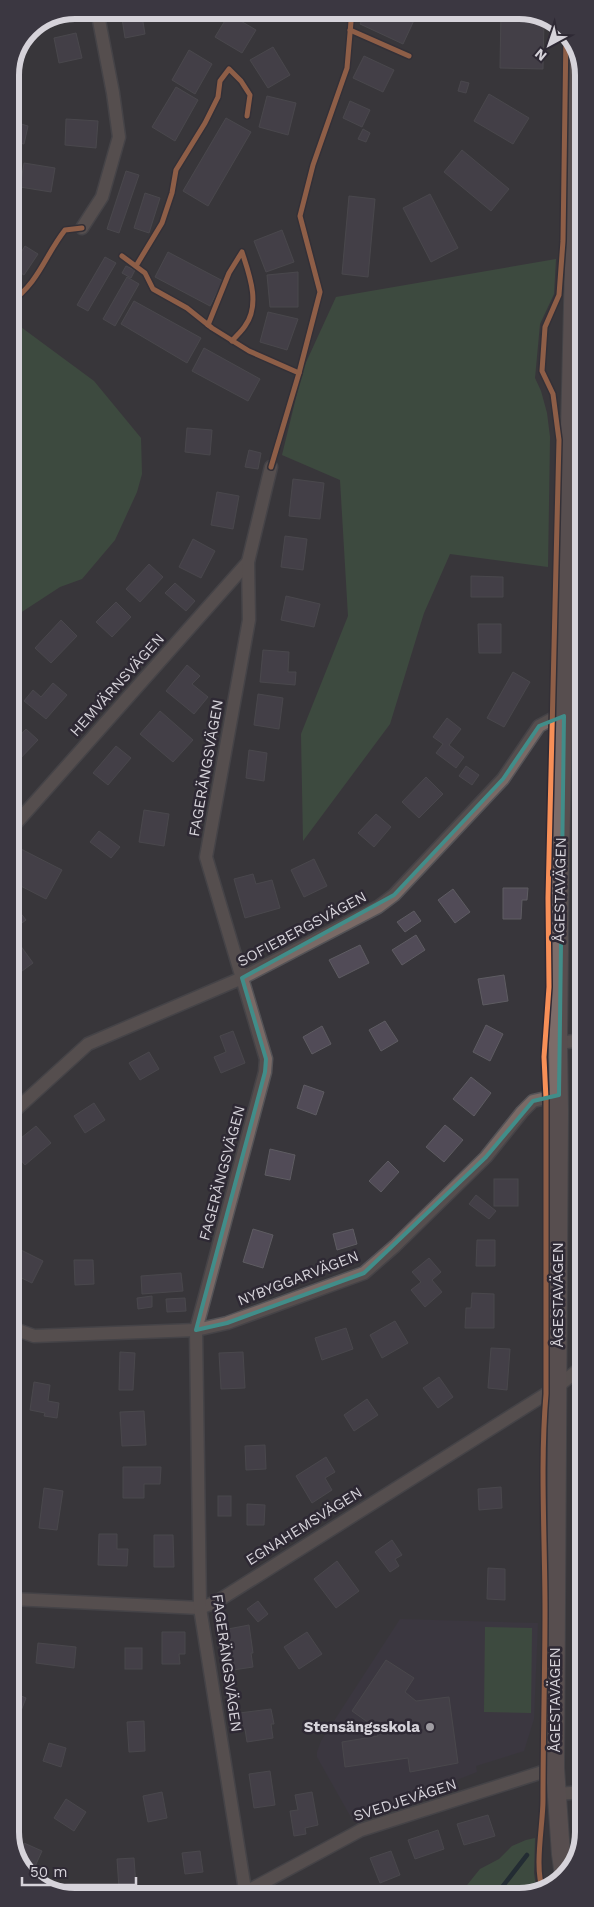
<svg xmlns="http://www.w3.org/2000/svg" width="594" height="1907" font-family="'Work Sans',sans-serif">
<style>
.built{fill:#3f3847}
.green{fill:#446245}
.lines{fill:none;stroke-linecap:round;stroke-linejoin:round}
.stream{stroke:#0a1f2a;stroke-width:4.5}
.building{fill:#514b57;stroke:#5e5c62}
.street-casing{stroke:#545357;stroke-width:15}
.secondary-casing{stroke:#545357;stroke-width:20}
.street{stroke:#796a66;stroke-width:12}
.secondary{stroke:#7c6c69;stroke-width:18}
.cycleway-casing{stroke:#2e2934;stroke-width:8}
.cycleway{stroke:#f78f57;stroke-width:5}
.marked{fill:none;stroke:#418d89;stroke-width:4;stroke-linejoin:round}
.poi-dot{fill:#9f9ca2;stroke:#2e2934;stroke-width:2}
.labels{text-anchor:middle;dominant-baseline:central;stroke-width:5;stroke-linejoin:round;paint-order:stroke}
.street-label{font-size:15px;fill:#d6d3da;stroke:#2e2934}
.poi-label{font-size:15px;font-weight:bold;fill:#d6d3da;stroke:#2e2934;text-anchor:end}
.rim{fill:none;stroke:#d6d3da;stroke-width:6}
</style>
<rect width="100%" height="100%" fill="#38363b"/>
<polygon class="built" points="400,1619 538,1623 534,1719 524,1751 476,1766 477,1772 353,1821 317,1757 317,1752 321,1741"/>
<g class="green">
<polygon points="556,259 554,294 540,324 535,378 541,391 547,413 550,437 548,567 450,554 424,613 390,724 303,841 301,734 348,616 340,480 282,455 303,369 336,297"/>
<polygon points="10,319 94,381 141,438 142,474 137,492 115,540 82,579 60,587 11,619"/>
<polygon points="485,1627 532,1628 531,1713 484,1712"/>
<polygon points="584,1727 584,1786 575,1786"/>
<polygon points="535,1838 534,1873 537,1894 459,1895 480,1869 499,1859 512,1846 526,1840"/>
</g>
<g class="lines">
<polyline class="stream" points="496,1895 527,1855"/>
</g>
<g class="building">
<polygon points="131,10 141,10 145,34 125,38 121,12"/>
<polygon points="367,10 402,10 416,16 403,44 360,24"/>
<polygon points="501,10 524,10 544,18 543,69 500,68"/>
<polygon points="229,14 256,30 242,53 215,37"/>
<polygon points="76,33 82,58 59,63 54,38"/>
<polygon points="273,47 290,75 268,88 250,60"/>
<polygon points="189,50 212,64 195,94 172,80"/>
<polygon points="364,56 394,70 383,92 353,78"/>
<polygon points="461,81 469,83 466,93 458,91"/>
<polygon points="176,87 198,100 175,141 152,127"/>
<polygon points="489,94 529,118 513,144 474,121"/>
<polygon points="267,96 296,103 288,135 259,127"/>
<polygon points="350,101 370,110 362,127 343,118"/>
<polygon points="226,118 251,132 208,206 183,191"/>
<polygon points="66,119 98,121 96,148 65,145"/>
<polygon points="18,123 28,126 24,144 14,142"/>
<polygon points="363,129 370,133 366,142 358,139"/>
<polygon points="462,150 509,189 491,211 444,172"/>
<polygon points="24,163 55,168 51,192 20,187"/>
<polygon points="126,171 139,175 119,233 107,229"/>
<polygon points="145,193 160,198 149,233 134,228"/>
<polygon points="430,194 458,248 431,262 403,208"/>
<polygon points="349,196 375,199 368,277 342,274"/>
<polygon points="282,230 294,262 266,272 254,241"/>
<polygon points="25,246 38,254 24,275 12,267"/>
<polygon points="168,252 223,281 210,306 155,277"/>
<polygon points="105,257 116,263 88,311 77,305"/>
<polygon points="126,266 135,270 131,278 122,273"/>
<polygon points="298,272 298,307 270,307 267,275"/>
<polygon points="127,277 139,284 115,326 103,319"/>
<polygon points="134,301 201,338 187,363 121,324"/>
<polygon points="268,312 298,319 287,350 260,342"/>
<polygon points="204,348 260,379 248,401 192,371"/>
<polygon points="187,428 212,430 210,455 185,452"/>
<polygon points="249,450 261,453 258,469 245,467"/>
<polygon points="293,479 324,483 320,519 289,516"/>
<polygon points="217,492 239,496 233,529 211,525"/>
<polygon points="285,536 307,539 303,570 281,567"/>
<polygon points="193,539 215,551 201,578 179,567"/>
<polygon points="149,564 163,577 140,602 126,589"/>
<polygon points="471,576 503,577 503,597 471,597"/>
<polygon points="175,583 195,601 186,611 165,593"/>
<polygon points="286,596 320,604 314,627 281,620"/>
<polygon points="116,602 131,617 112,637 96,622"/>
<polygon points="61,620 77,636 51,663 35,648"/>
<polygon points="478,624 501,624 501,653 479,653"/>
<polygon points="263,650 289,652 288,672 296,672 295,685 260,682"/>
<polygon points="187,665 200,676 192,684 208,697 194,714 166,691"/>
<polygon points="513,672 530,682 504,727 487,718"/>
<polygon points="53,683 67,695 46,719 24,701 33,690 41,697"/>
<polygon points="258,694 283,698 279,729 254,725"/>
<polygon points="160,711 193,740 173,762 140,734"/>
<polygon points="447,718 461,729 449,745 464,757 456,768 436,753 443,744 433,737"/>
<polygon points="26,729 38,740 15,764 11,759 11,745"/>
<polygon points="116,746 131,758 108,785 93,773"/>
<polygon points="249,750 267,753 264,781 246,778"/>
<polygon points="466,766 479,775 472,785 459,776"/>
<polygon points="11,775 22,785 12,796 11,795"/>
<polygon points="426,777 443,794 419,818 402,802"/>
<polygon points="144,810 169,814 164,846 139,842"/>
<polygon points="376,814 391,827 374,847 358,833"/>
<polygon points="99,831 120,847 111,858 90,842"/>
<polygon points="21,849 62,870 46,899 11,881 11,868"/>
<polygon points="314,859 327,886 304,897 291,870"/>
<polygon points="253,874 256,884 272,880 280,908 245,918 234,879"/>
<polygon points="503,888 528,888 527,900 522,900 521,919 503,919"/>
<polygon points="453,889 470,912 455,923 438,900"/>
<polygon points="15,906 26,920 11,931 11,909"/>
<polygon points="414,911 421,921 405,932 397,922"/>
<polygon points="416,935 425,950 402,965 392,950"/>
<polygon points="15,938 33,963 11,979 11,941"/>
<polygon points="360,945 369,963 339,978 329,960"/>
<polygon points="504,975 508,1001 483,1005 478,979"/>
<polygon points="385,1021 398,1041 381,1051 369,1030"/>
<polygon points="486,1025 503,1034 490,1061 473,1052"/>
<polygon points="322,1026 331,1044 312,1054 303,1037"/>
<polygon points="233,1031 245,1063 221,1073 214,1057 226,1052 220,1036"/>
<polygon points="149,1052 159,1069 140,1080 129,1063"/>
<polygon points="471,1077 491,1093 474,1116 453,1099"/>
<polygon points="304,1085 324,1092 316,1115 297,1108"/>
<polygon points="94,1103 105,1120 85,1133 74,1116"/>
<polygon points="445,1125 463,1140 444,1162 426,1147"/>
<polygon points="36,1126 51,1143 25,1165 11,1149 11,1146"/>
<polygon points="270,1149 295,1155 290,1180 265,1175"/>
<polygon points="388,1161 399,1172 381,1192 369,1181"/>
<rect x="494" y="1179" width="24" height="27"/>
<polygon points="476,1195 496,1211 489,1219 469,1204"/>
<polygon points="253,1229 273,1235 263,1268 243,1262"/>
<polygon points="353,1229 357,1244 337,1250 333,1234"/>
<polygon points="477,1240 495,1240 495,1266 476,1266"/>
<polygon points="21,1250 43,1261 32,1283 11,1273 11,1269"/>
<polygon points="429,1258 441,1272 432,1280 442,1292 425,1307 411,1290 421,1282 412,1272"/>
<polygon points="74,1260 93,1260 94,1284 75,1285"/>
<polygon points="181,1273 183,1291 142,1294 141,1276"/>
<polygon points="472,1293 494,1294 494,1328 465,1328 466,1308 471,1308"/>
<polygon points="152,1296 152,1307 138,1309 137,1298"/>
<polygon points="185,1298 186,1311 167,1312 166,1299"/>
<polygon points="395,1321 408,1343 382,1358 370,1335"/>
<polygon points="346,1328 353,1349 322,1360 315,1338"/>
<polygon points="491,1348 510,1349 507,1390 488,1388"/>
<polygon points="120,1352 135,1353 133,1390 119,1390"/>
<polygon points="243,1352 245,1388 221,1389 219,1353"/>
<polygon points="439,1377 453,1397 438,1408 423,1388"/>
<polygon points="34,1382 50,1385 48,1401 59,1403 57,1418 44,1416 45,1413 30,1410"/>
<polygon points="367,1399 378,1415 354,1431 344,1415"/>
<polygon points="144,1411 146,1445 122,1446 120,1412"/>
<polygon points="265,1445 266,1469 246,1470 245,1446"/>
<polygon points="326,1457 335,1472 325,1478 332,1490 312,1503 296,1476"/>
<polygon points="123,1467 161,1467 160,1484 144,1484 144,1498 123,1498"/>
<polygon points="501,1487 502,1508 479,1510 478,1489"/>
<polygon points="44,1488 63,1491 57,1530 39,1528"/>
<rect x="218" y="1496" width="13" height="20"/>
<polygon points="247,1504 265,1505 264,1525 247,1525"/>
<polygon points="99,1534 117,1534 117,1549 128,1549 127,1566 98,1565"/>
<polygon points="154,1535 173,1535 174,1567 154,1567"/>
<polygon points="392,1540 402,1555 395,1559 399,1566 390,1572 375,1552"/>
<polygon points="337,1561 359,1591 336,1608 314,1579"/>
<polygon points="488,1568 505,1569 505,1600 487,1599"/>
<polygon points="258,1601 268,1614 258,1622 247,1609"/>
<polygon points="249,1625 253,1653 251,1653 253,1667 233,1670 231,1657 233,1657 228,1629"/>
<polygon points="162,1632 185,1632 185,1654 179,1654 180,1664 162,1664"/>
<polygon points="307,1632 322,1654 299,1669 284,1647"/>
<polygon points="38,1643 76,1647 74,1668 36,1663"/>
<rect x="125" y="1648" width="17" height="21"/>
<polygon points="386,1660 414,1678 405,1692 416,1701 449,1697 458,1763 410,1772 408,1758 345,1767 342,1742 378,1736 376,1728 352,1711"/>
<polygon points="12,1692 26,1698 12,1734"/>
<polygon points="271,1709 274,1724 271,1724 273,1738 247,1742 245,1729 242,1729 239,1713"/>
<polygon points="144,1721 145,1751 129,1752 127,1722"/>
<polygon points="49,1743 66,1748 61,1767 43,1761"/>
<polygon points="270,1771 275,1805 254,1808 249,1774"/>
<polygon points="162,1792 167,1818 148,1822 143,1796"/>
<polygon points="312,1792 318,1825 305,1828 306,1834 294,1836 290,1811 298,1810 295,1795"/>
<polygon points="66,1799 86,1812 74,1831 54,1818"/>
<polygon points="488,1815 495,1836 464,1845 457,1824"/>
<polygon points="438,1830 444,1849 415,1859 408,1840"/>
<polygon points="24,1843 42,1851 32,1873 25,1870 18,1858"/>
<polygon points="200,1851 203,1872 185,1874 182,1853"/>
<polygon points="391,1851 400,1875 380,1883 370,1858"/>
<polygon points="134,1858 136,1887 119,1888 117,1859"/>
</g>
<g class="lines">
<g class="street-casing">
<g id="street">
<polyline points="82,228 102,197 119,137 113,93 97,10"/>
<polyline points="581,618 583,617"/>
<polyline points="11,829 248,562"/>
<polyline points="558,1043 583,1040"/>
<polyline points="11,1114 88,1044 242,978 378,907 394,895 503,779 539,726 552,719 564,716"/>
<polyline points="12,1328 34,1336 196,1330 227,1323 364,1273 395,1246 486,1157 522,1112 533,1101 559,1095"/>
<polyline points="12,1599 200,1608 216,1602 557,1387 578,1370 583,1368"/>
<polyline points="557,1794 584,1792"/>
<polyline points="246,1892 361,1830 555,1768"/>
<polyline points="246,1896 200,1608 196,1330 265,1072 266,1059 206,857 249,620 248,562 271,467"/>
</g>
</g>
<g class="secondary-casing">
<polyline id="secondary" points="564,1876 561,1854 555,1768 559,1111 558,1043 560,853 579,53"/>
</g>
<use href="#street" class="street"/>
<use href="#secondary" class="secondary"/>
<g class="cycleway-casing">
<g id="cycleway">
<polyline points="350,30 409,56"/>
<polyline points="122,256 145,273 153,289 187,308 212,328 249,351 299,373"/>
<polyline points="136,266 162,223 172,193 176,170 205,123 218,97 220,81 229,69 241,81 250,95 247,116"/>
<path d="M10,303C40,281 44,257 65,230L82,228"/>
<path d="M208,325L229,273L242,252C249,274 261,304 245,326C242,331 236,336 232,341"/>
<polyline points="271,467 299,373 320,292 300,216 313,165 347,68 352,10"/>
<path d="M543,1890C534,1868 543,1825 543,1800C543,1736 545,1673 545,1610C545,1538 540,1466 546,1394V1099L544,1057L549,987L548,898L559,440L553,394L542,371L545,327L559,295L563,241L566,33"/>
</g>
</g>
<use href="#cycleway" class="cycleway"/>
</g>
<path d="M0 0H594V1907H0ZM564,716L559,1095L533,1101L486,1157L364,1273L227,1323L196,1330L265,1072L266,1059L242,978L394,895L503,779L539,726Z" fill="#38363b" fill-opacity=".55" fill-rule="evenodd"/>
<path class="marked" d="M564,716L559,1095L533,1101L486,1157L364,1273L227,1323L196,1330L265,1072L266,1059L242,978L394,895L503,779L539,726Z"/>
<circle class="poi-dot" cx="430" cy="1727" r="5"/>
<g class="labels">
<g class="street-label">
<text transform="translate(117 685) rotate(-48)">HEMVÄRNSVÄGEN</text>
<text transform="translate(206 768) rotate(-80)">FAGERÄNGSVÄGEN</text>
<text transform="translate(560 890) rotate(-89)">ÅGESTAVÄGEN</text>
<text transform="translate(302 929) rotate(-28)">SOFIEBERGSVÄGEN</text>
<text transform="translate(222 1173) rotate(-75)">FAGERÄNGSVÄGEN</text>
<text transform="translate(298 1278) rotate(-21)">NYBYGGARVÄGEN</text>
<text transform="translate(558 1295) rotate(-90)">ÅGESTAVÄGEN</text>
<text transform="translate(304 1526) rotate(-32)">EGNAHEMSVÄGEN</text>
<text transform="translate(227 1663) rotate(82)">FAGERÄNGSVÄGEN</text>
<text transform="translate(555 1700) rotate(-90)">ÅGESTAVÄGEN</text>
<text transform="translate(405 1800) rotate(-18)">SVEDJEVÄGEN</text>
</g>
<g class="poi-label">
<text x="420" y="1727">Stensängsskola</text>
</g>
</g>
<path d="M0 0H594V1907H0ZM75 19H519A56 56 0 0 1 575 75V1832A56 56 0 0 1 519 1888H75A56 56 0 0 1 19 1832V75A56 56 0 0 1 75 19Z" fill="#3b3741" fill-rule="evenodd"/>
<path class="rim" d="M75 19H519A56 56 0 0 1 575 75V1832A56 56 0 0 1 519 1888H75A56 56 0 0 1 19 1832V75A56 56 0 0 1 75 19Z"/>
<g transform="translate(549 45) rotate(220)" stroke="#2e2934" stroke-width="4" paint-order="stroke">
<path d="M0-4L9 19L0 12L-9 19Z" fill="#d6d3da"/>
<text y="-8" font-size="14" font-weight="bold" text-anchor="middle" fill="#d6d3da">N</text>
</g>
<path d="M22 1877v8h114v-8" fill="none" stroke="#d6d3da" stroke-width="2.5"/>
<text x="30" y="1877" font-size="15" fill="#d6d3da" stroke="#2e2934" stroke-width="4" paint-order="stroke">50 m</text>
</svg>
